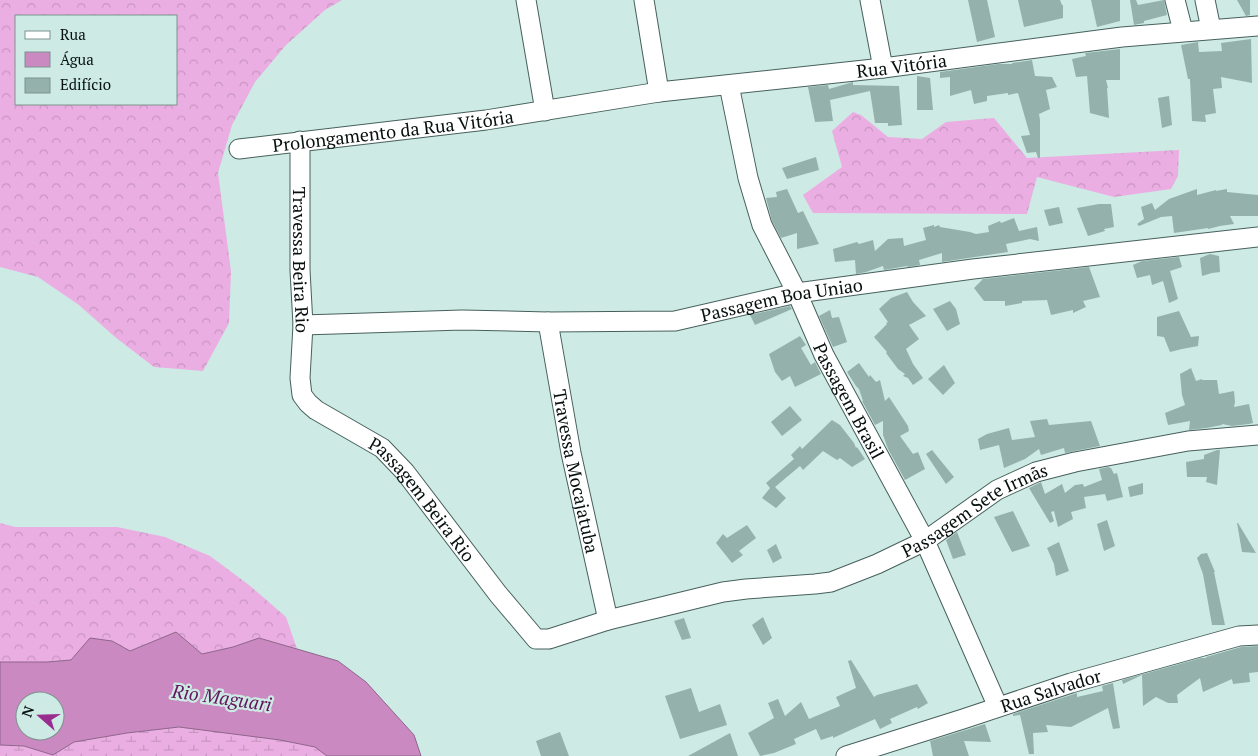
<svg xmlns="http://www.w3.org/2000/svg" width="1258" height="756" font-family="'PT Serif',serif">
<style>
.forest{fill:url(#forest-crowns);fill-rule:evenodd}
.wetland{fill:url(#wetland-marsh)}
.water{fill:#ca89c0;stroke:#8f658b;fill-rule:evenodd}
.building{fill:#95b1ac}
.lines{fill:none;stroke-linecap:round;stroke-linejoin:round}
.minor-casing{stroke:#47605c;stroke-width:21}
.minor{stroke:#fff;stroke-width:19}
.labels{text-anchor:middle;dominant-baseline:central;stroke-width:4.5;stroke-linejoin:round;paint-order:stroke}
.street-label{font-size:18px;fill:#06100e;stroke:#cdeae4}
.water-label{font-size:19px;font-style:italic;fill:#63155c;stroke:#cdeae4}
</style>
<defs>
<pattern id="forest-crowns" width="20" height="18" patternUnits="userSpaceOnUse" patternTransform="scale(1.25)"><rect width="20" height="18" fill="#ebaee2"/><path d="M2 6a3 3 0 1 1 6 0M12 15a3 3 0 1 1 6 0" fill="none" stroke="#c895c1"/></pattern>
<pattern id="wetland-marsh" width="20" height="14" patternUnits="userSpaceOnUse" patternTransform="scale(1.25)"><rect width="20" height="14" fill="#ebaee2"/><path d="M1 5h8M5 5V1M11 12h8M15 12V8" fill="none" stroke="#c895c1"/></pattern>
</defs>
<rect width="100%" height="100%" fill="#cdeae4"/>
<g class="forest">
<path d="M0,0H342L325,10L286,45L255,82L232,125L218,173L231,271L229,323L203,371L154,367L115,337L79,305L38,277L0,267ZM176,16V104H16V16Z"/>
<polygon points="853,112 861,115 888,137 922,139 946,122 994,118 1027,158 1179,150 1178,176 1171,189 1114,197 1037,177 1027,214 813,213 803,195 842,167 832,131"/>
<polygon points="0,523 15,527 117,527 165,537 210,556 249,585 286,617 297,649 259,638 233,647 202,654 176,632 130,651 112,641 71,660 47,662 0,662"/>
</g>
<polygon class="wetland" points="179,727 280,740 316,747 327,756 0,756 0,745 24,746 53,755 74,742 127,733"/>
<path class="water" d="M176,632L202,654L233,647L259,638L297,649L338,661L366,682L414,735L421,756H327L315,747L280,740L179,727L127,733L74,742L53,755L24,746L0,745V662H47L71,660L90,638L112,641L130,651ZM25,701H55V731H25Z"/>
<g class="building">
<polygon points="968,0 987,0 995,37 977,42"/>
<polygon points="1018,0 1060,0 1062,5 1063,5 1063,18 1024,27"/>
<polygon points="1091,0 1120,0 1120,21 1097,27"/>
<polygon points="1130,0 1136,0 1138,5 1164,0 1167,15 1144,21 1144,23 1134,25"/>
<polygon points="1237,0 1250,0 1250,15 1246,16"/>
<polygon points="1251,39 1252,83 1221,77 1222,88 1213,89 1216,113 1205,115 1206,122 1192,121 1190,79 1188,79 1181,45 1198,42 1199,52 1222,51 1221,43"/>
<polygon points="1120,49 1120,80 1106,80 1108,88 1107,88 1109,118 1090,113 1087,76 1076,77 1072,59 1086,56 1085,53"/>
<polygon points="1032,60 1035,76 1052,77 1057,87 1046,90 1050,109 1039,114 1040,120 1040,158 1038,158 1036,152 1027,153 1021,136 1030,135 1018,93 1008,95 1008,93 987,96 987,101 974,104 971,90 950,96 950,77 940,78 940,72 998,64 1012,64 1012,63"/>
<polygon points="917,76 930,78 933,110 917,110"/>
<polygon points="853,82 853,85 899,86 902,125 888,126 888,123 875,123 870,91 830,100 833,121 815,122 808,87 828,85 829,89"/>
<polygon points="1169,96 1172,125 1162,128 1158,98"/>
<polygon points="816,157 819,170 787,179 782,168"/>
<polygon points="787,189 798,213 803,211 819,244 797,249 797,233 781,238 772,221 766,198 777,197 776,192"/>
<polygon points="1197,189 1197,195 1216,190 1216,191 1227,189 1227,192 1258,195 1258,216 1230,216 1234,224 1220,226 1208,229 1208,228 1174,233 1172,216 1161,217 1139,226 1137,224 1144,219 1141,207 1152,203 1155,210 1169,199"/>
<polygon points="1099,204 1111,204 1114,227 1104,229 1105,231 1088,236 1077,208"/>
<polygon points="1059,207 1063,223 1049,226 1044,210"/>
<polygon points="1014,218 1019,231 1037,227 1039,241 1030,239 1006,244 1008,252 942,262 942,253 919,260 920,265 908,267 907,266 884,270 883,266 866,272 856,274 855,260 835,262 833,249 857,242 859,244 873,240 875,251 888,239 903,238 904,246 926,240 923,228 934,225 934,227 939,225 940,227 970,232 976,234 989,232 988,226 1000,221 1001,223"/>
<polygon points="1210,254 1219,256 1220,272 1212,273 1202,276 1200,258"/>
<polygon points="1179,257 1182,267 1170,271 1178,299 1169,303 1163,281 1152,285 1150,275 1137,278 1133,265 1142,261"/>
<polygon points="1089,267 1100,297 1083,301 1086,307 1073,313 1073,310 1051,315 1047,300 1022,301 1022,303 1005,306 1005,301 984,301 974,288 983,279"/>
<polygon points="907,292 913,302 926,316 909,325 919,339 906,349 913,364 923,378 913,385 908,378 903,376 905,374 898,369 886,353 887,352 874,337 887,324 886,323 888,322 879,309 891,298"/>
<polygon points="950,301 956,309 960,324 947,331 933,309"/>
<polygon points="790,306 792,309 755,325 750,315"/>
<polygon points="830,310 832,318 839,317 847,342 833,347 819,316"/>
<polygon points="1179,311 1191,337 1199,336 1198,346 1182,349 1170,352 1164,337 1157,336 1157,317"/>
<polygon points="800,336 806,345 801,348 811,365 815,362 821,374 795,387 790,376 782,381 775,372 769,354"/>
<polygon points="859,363 869,377 870,375 876,382 880,380 885,401 889,397 908,426 909,431 900,436 913,454 918,452 925,469 905,480 888,449 883,435 883,421 875,425 862,401 863,401 859,389 856,386 847,372"/>
<polygon points="944,365 955,383 943,395 928,379"/>
<polygon points="1191,368 1196,381 1202,379 1202,380 1217,380 1219,394 1234,391 1235,402 1234,407 1249,404 1253,423 1249,424 1232,426 1222,424 1222,425 1206,428 1189,430 1190,421 1168,425 1165,413 1185,405 1182,395 1180,374"/>
<polygon points="790,406 802,420 782,436 771,422"/>
<polygon points="1047,419 1049,425 1091,421 1100,446 1065,453 1064,448 1041,455 1039,449 1025,459 1004,468 999,445 980,450 978,439 987,434 1009,428 1012,440 1035,437 1030,421"/>
<polygon points="832,420 840,425 854,443 856,448 857,447 865,459 852,467 840,458 837,460 823,451 803,470 800,466 775,487 786,498 776,508 762,498 770,488 766,483 794,459 791,455 800,446 802,449"/>
<polygon points="932,450 954,477 946,484 926,454"/>
<polygon points="1217,450 1220,450 1217,485 1206,482 1207,477 1187,477 1186,462 1204,459 1204,455"/>
<polygon points="1108,467 1111,468 1114,474 1117,473 1123,497 1107,501 1105,494 1084,497 1086,508 1071,512 1073,519 1058,527 1054,511 1051,512 1054,521 1050,523 1029,488 1041,482 1045,494 1062,484 1065,493 1075,485 1083,484 1084,487 1102,480 1099,469"/>
<polygon points="1143,483 1143,494 1130,497 1128,487"/>
<polygon points="1013,511 1030,546 1012,552 994,517"/>
<polygon points="1107,520 1115,546 1104,551 1097,524"/>
<polygon points="1237,523 1238,523 1256,553 1242,552"/>
<polygon points="747,525 756,538 739,551 743,555 732,563 716,543 723,534 727,538"/>
<polygon points="957,532 966,555 953,559 946,540"/>
<polygon points="1059,542 1069,571 1056,576 1054,564 1047,548"/>
<polygon points="776,544 782,558 773,563 767,550"/>
<polygon points="1207,553 1215,572 1214,572 1225,625 1212,625 1203,574 1197,558 1201,554"/>
<polygon points="763,617 772,638 763,645 752,625"/>
<polygon points="684,618 691,638 682,640 674,621"/>
<polygon points="1258,646 1258,672 1249,673 1250,682 1233,684 1232,679 1203,692 1200,678 1177,695 1178,703 1168,703 1156,697 1143,706 1142,675 1123,684 1122,680 1201,658 1206,658 1206,657 1241,647"/>
<polygon points="851,660 874,697 877,695 917,684 928,703 918,709 917,707 890,719 892,723 880,729 875,719 833,738 833,736 821,740 816,729 794,739 796,744 774,753 760,756 748,733 774,718 768,703 778,699 785,716 801,702 809,719 840,706 836,697 856,688 848,661"/>
<polygon points="1113,683 1120,728 1113,729 1108,708 1071,727 1046,725 1048,732 1033,733 1034,754 1029,754 1020,715 1013,716 1013,714 1077,693 1077,697 1103,691 1102,686"/>
<polygon points="691,688 699,712 720,704 727,725 680,739 665,696"/>
<polygon points="985,724 991,742 964,741 969,756 933,756 930,741"/>
<polygon points="560,732 569,756 541,756 536,741"/>
<polygon points="730,733 738,756 688,756"/>
</g>
<g class="lines">
<g class="minor-casing">
<g id="minor">
<polyline points="526,0 545,111"/>
<polyline points="644,0 659,92"/>
<polyline points="870,0 883,68"/>
<polyline points="1175,0 1183,31"/>
<polyline points="1205,0 1211,29"/>
<path id="s1" d="M729,85L748,178L762,225L797,293L824,355L925,541L998,707"/>
<path id="s2" d="M300,141V270L303,325L300,378L302,395L308,403L316,410L382,448L405,472L498,594L536,639H549L608,620L723,592L746,589L815,584L831,582L877,564L925,541L997,490L1036,472L1075,462L1188,441L1258,435"/>
<path id="s3" d="M239,149L486,120L659,92L883,68L1122,37L1258,26"/>
<path id="s4" d="M548,322L571,453L608,620"/>
<path id="s5" d="M303,325L462,320L548,322L675,321L797,293L973,269L1258,237"/>
<path id="s6" d="M846,756L963,719L1071,683L1239,636L1258,635"/>
</g>
</g>
<use href="#minor" class="minor"/>
</g>
<g class="labels">
<g class="street-label">
<text stroke="none"><textPath href="#s3" startOffset="668">Rua Vitória</textPath></text>
<text stroke="none"><textPath href="#s3" startOffset="155">Prolongamento da Rua Vitória</textPath></text>
<text stroke="none"><textPath href="#s2" startOffset="119">Travessa Beira Rio</textPath></text>
<text stroke="none"><textPath href="#s5" startOffset="481">Passagem Boa Uniao</textPath></text>
<text stroke="none"><textPath href="#s1" startOffset="340">Passagem Brasil</textPath></text>
<text stroke="none"><textPath href="#s4" startOffset="152">Travessa Mocajatuba</textPath></text>
<text stroke="none"><textPath href="#s2" startOffset="416">Passagem Beira Rio</textPath></text>
<text stroke="none"><textPath href="#s2" startOffset="1060">Passagem Sete Irmãs</textPath></text>
<text stroke="none"><textPath href="#s6" startOffset="215">Rua Salvador</textPath></text>
</g>
<g class="water-label">
<text transform="translate(222 697) rotate(8)">Rio Maguari</text>
</g>
</g>
<rect x="15" y="15" width="162" height="90" fill="#cdeae4" stroke="#7d938e"/>
<rect x="25" y="31" width="25" height="8" fill="#ffffff" stroke="#7d938e"/>
<text x="60" y="40" font-size="15" fill="#06100e">Rua</text>
<rect x="25" y="52" width="25" height="15" fill="#ca89c0" stroke="#7d938e"/>
<text x="60" y="65" font-size="15" fill="#06100e">Água</text>
<rect x="25" y="78" width="25" height="15" fill="#95b1ac" stroke="#7d938e"/>
<text x="60" y="90" font-size="15" fill="#06100e">Edifício</text>
<g transform="translate(40 716) rotate(290)"><circle r="24" fill="#cdeae4" stroke="#7d938e"/>
<path d="M0-4L9 19L0 12L-9 19Z" fill="#992d8f"/>
<text y="-8" font-size="14" font-weight="bold" text-anchor="middle" fill="#06100e">N</text>
</g>
</svg>
